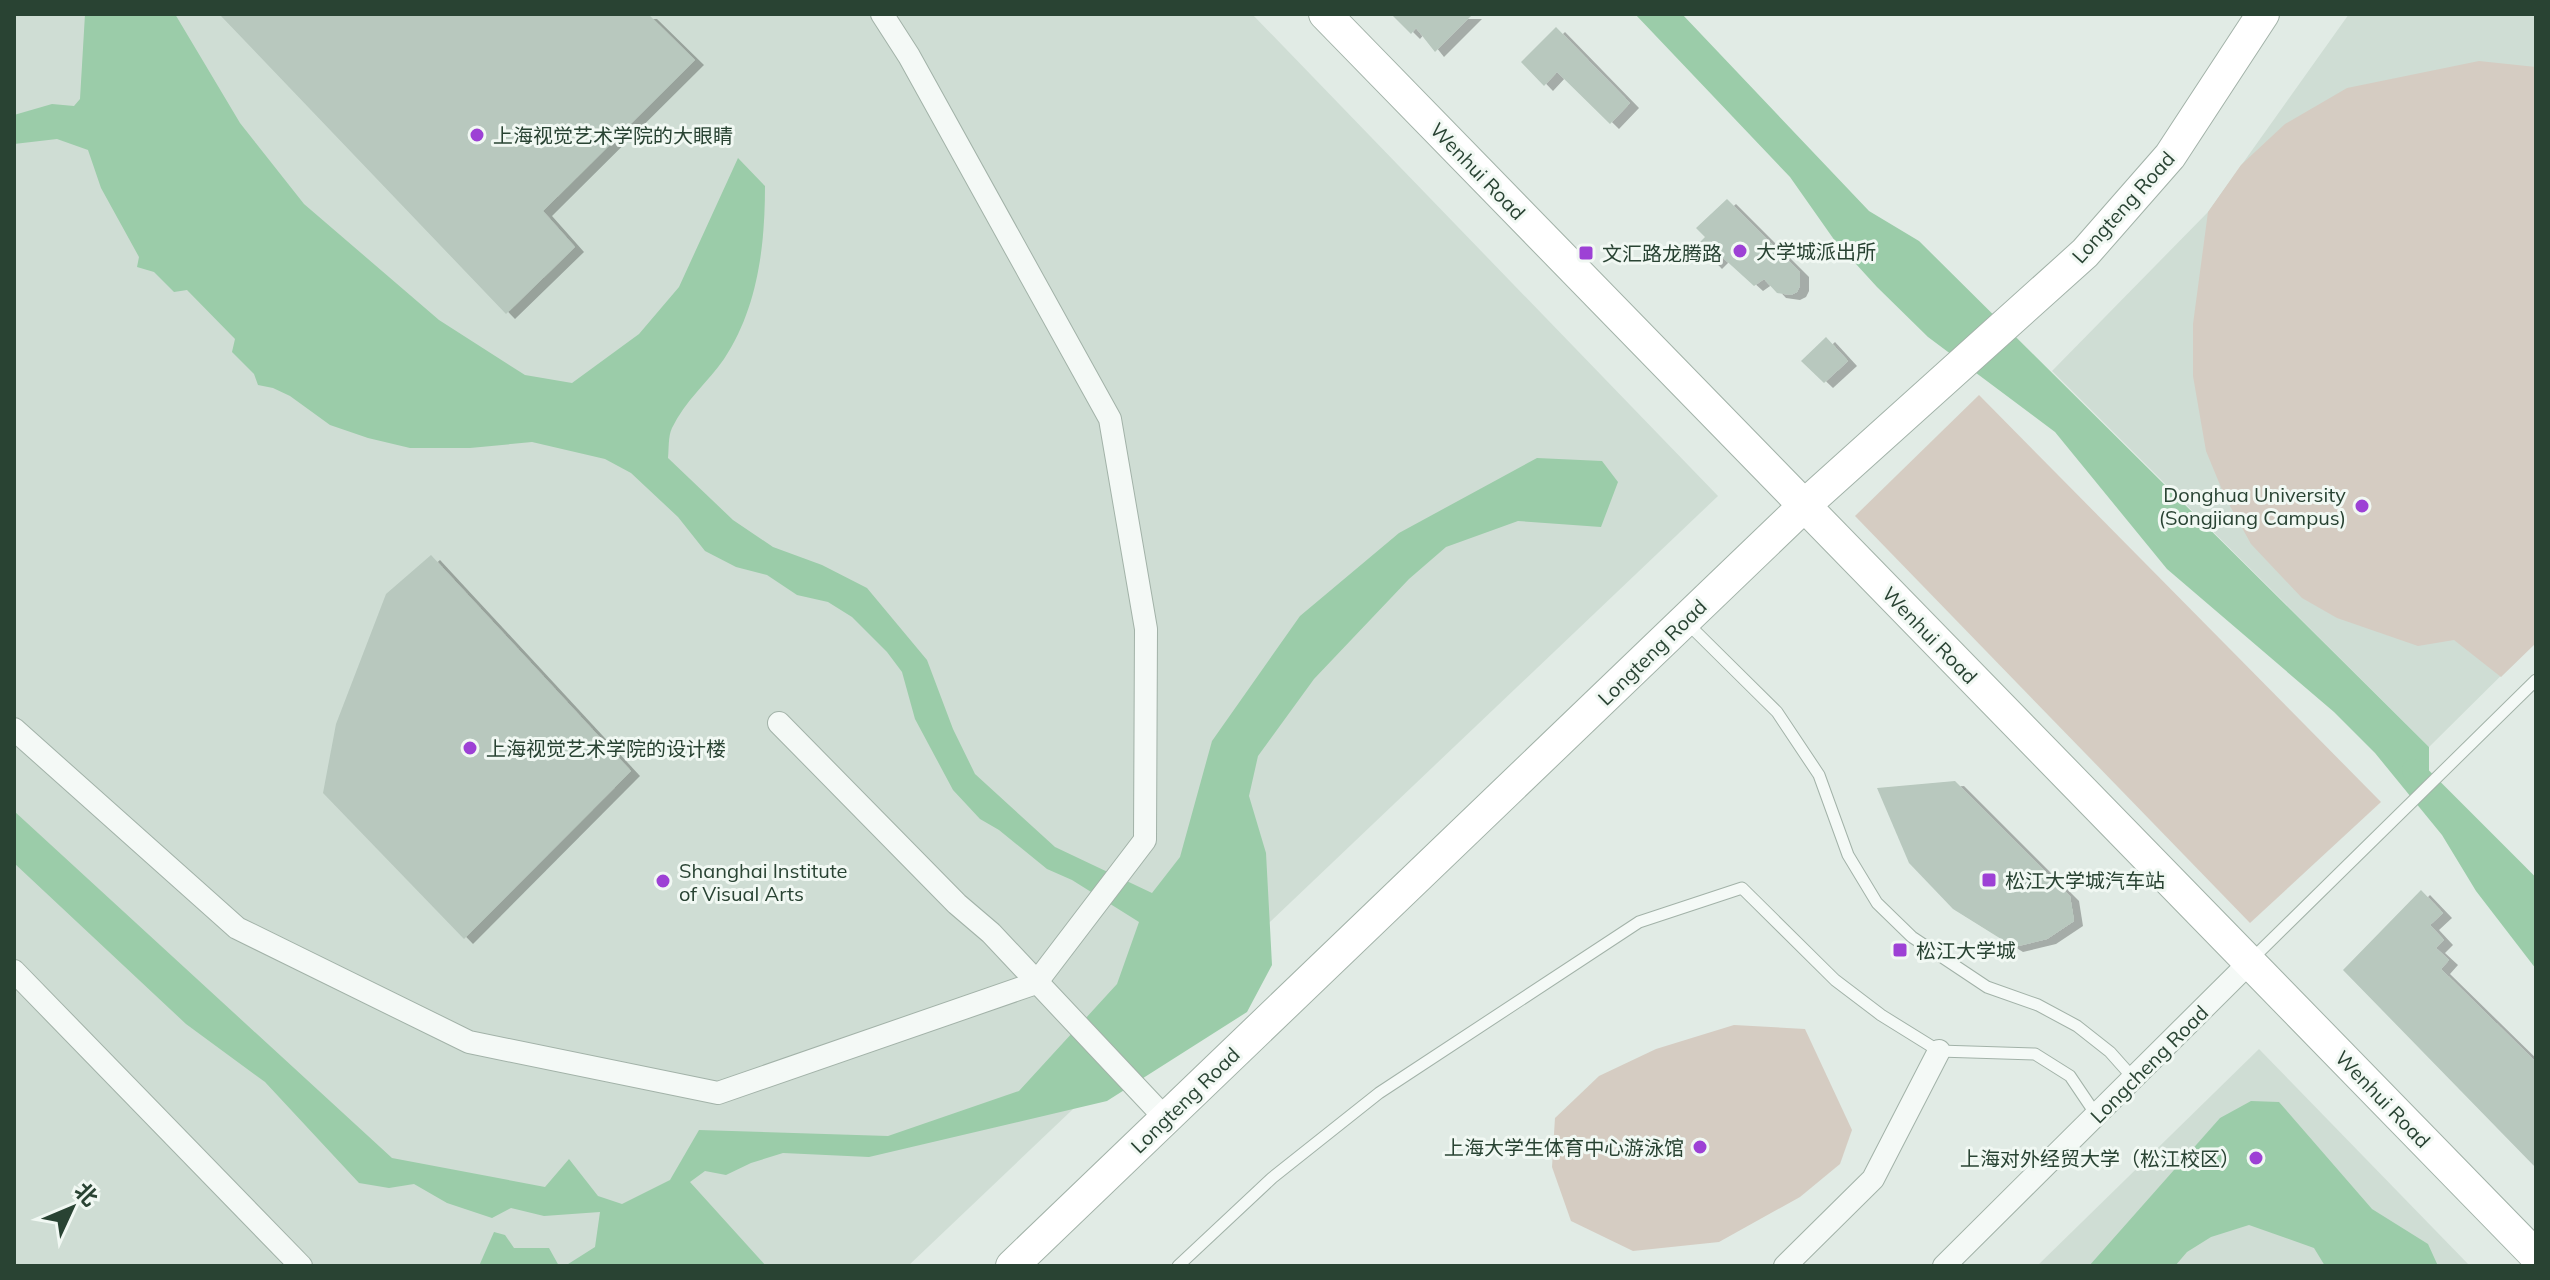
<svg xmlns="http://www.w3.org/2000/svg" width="2550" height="1280" font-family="Mulish,'Noto Sans SC',sans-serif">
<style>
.built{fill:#cfddd4}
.green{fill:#d5ccc2}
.water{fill:#9bcca9}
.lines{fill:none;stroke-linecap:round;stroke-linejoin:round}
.canal{stroke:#9bcca9;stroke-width:22}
.building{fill:#b8c8be;filter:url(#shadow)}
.lane-casing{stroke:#a2b2a8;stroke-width:13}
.street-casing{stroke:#a2b2a8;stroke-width:24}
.secondary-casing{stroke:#a2b2a8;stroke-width:34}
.lane{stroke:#f4f9f6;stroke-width:11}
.street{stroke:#f4f9f6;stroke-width:22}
.secondary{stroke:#fff;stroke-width:32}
.poi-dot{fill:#9d41d5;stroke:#f1f8f3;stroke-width:3}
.labels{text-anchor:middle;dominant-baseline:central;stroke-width:6;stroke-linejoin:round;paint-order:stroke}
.poi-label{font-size:20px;fill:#294333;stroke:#f1f8f3;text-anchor:start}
.street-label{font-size:20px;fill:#294333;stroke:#f1f8f3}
</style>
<defs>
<filter id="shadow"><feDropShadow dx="9" dy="5" stdDeviation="0" flood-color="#0004"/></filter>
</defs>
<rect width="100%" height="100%" fill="#e1ebe5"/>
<g class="built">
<polygon points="14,14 1252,14 1718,496 908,1266 14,1266"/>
<polygon points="2349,14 2536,14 2536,641 2429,747 2052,371 2208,212"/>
<polygon points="2259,1049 2470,1266 2037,1266"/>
</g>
<g class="green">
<polygon points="2479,61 2536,67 2536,643 2501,677 2454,640 2418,646 2337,618 2302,598 2251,544 2225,497 2206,451 2193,376 2193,324 2208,212 2241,165 2285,124 2347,88"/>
<polygon points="1979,395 2381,802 2250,923 1855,516"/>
<polygon points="1734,1025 1805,1029 1852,1130 1840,1164 1800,1197 1719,1242 1633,1251 1571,1221 1552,1167 1555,1118 1599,1076 1656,1049"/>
</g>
<g class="water">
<path d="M85,14H175L240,123L304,204L439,320L525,375L572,383L639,334L679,287L738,158L765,186C765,245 758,308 724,359C708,382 685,401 672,428C668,436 669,449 668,458L733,520L773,547L822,565L867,588L927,660L953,729L975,774L1055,847L1152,893L1180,857L1212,741L1300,616L1399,533L1537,458L1602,461L1618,482L1601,527L1518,521L1446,547L1409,579L1314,679L1258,756L1249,796L1266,853L1272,965L1247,1012L1107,1101L869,1157L783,1153L751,1163L726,1175L705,1171L690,1182L766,1266H565L595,1247L600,1212L544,1216L511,1208L492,1218L447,1203L414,1184L389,1188L359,1183L265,1082L186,1024L14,863V811L392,1158L545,1187L569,1159L598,1196L622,1204L670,1180L699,1130L888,1136L1019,1091L1117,984L1139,922L1072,880L1047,869L999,830L980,819L953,790L915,719L902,672L887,652L852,617L828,602L797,595L767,575L736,567L705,551L678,517L631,473L605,459L532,442L470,448H410L368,438L330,425L290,396L273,388L258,385L254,374L232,352L235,339L187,290L174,292L154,272L137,267L139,257L101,188L88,150L57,139L14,144V115L52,104L74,106L80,99Z"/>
<polygon points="1635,14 1682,14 1869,211 1919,241 2429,747 2429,786 2536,896 2536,969 2476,891 2442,835 2375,753 2334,712 2167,569 2055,432 1928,337 1877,287 1835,241 1790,177"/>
<polygon points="2251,1101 2279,1102 2372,1209 2428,1244 2438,1266 2325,1266 2314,1248 2249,1225 2211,1237 2187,1252 2175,1266 2089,1266 2220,1118"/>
<polygon points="494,1232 505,1235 514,1248 549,1248 559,1266 479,1266"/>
</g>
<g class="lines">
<polyline class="canal" points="2413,770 2536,893"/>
</g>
<g class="building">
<polygon points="222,14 648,14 695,60 543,211 575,247 506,314 221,16"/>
<polygon points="1391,14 1473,14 1435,52 1416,28 1411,34"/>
<polygon points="1556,27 1630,103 1610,124 1557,72 1544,86 1521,62"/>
<polygon points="1727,199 1800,272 1800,286 1797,292 1791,295 1777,293 1764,279 1754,286 1721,256 1713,264 1696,246 1705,237 1696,228"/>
<polygon points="1826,337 1848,361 1824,383 1801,361"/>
<polygon points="431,555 631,771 464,939 323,793 336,724 386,594"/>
<polygon points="1955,781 2070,896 2074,921 2047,939 2014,947 1953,909 1909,863 1877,788"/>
<polygon points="2421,890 2443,913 2430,925 2444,940 2436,948 2449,960 2441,969 2536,1062 2536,1168 2343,970"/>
</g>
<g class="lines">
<g class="lane-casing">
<g id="lane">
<polyline points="1685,621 1777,712 1819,775 1848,855 1877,903 1912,937 1987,987 2038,1005 2077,1026 2110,1052 2134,1079"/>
<polyline points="2251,960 2536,680"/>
<polyline points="1178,1266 1272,1178 1379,1093 1639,922 1742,888 1835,980 1881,1015 1939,1051 2035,1054 2070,1076 2097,1116"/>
</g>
</g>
<g class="street-casing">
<g id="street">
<polyline points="779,723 957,904 991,933 1166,1119"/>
<polyline points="14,729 237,928 469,1042 718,1093 1036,983 1145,840 1146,629 1110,419 909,56 882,14"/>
<polyline points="14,971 301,1266"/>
<polyline points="1785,1266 1873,1179 1939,1051"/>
<polyline points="1944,1266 2250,962"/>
</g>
</g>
<g class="secondary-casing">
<g id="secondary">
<polyline points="1325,14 2536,1256"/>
<polyline points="1012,1266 1805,505 2085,253 2170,156 2263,14"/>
</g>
</g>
<use href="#lane" class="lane"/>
<use href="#street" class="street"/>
<use href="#secondary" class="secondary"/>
</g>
<g class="poi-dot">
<circle cx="477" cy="135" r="8"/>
<circle cx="1740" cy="251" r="8"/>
<rect x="1578" y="245" width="16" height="16" rx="4"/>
<circle cx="2362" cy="506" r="8"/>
<circle cx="470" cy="748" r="8"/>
<rect x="1981" y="872" width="16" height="16" rx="4"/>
<circle cx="663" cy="881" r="8"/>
<rect x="1892" y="942" width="16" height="16" rx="4"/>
<circle cx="1700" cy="1147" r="8"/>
<circle cx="2256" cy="1158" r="8"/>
</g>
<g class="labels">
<g class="poi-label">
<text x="493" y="135">上海视觉艺术学院的大眼睛</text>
<text x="1756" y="251">大学城派出所</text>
<text x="1602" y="253">文汇路龙腾路</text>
<text x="2346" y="494" text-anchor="end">Donghua University<tspan x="2346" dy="23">(Songjiang Campus)</tspan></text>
<text x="486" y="748">上海视觉艺术学院的设计楼</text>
<text x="679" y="870">Shanghai Institute<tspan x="679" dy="23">of Visual Arts</tspan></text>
<text x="2005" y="880">松江大学城汽车站</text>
<text x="1916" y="950">松江大学城</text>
<text x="1684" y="1147" text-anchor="end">上海大学生体育中心游泳馆</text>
<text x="2240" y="1158" text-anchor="end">上海对外经贸大学（松江校区）</text>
</g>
<g class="street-label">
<text transform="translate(1478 171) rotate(46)">Wenhui Road</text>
<text transform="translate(2123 207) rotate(-48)">Longteng Road</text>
<text transform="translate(1930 635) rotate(46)">Wenhui Road</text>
<text transform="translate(1652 652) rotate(-44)">Longteng Road</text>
<text transform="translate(2149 1064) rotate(-45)">Longcheng Road</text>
<text transform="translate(2383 1099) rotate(46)">Wenhui Road</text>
<text transform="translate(1185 1100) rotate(-44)">Longteng Road</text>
</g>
</g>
<rect width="2550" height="1280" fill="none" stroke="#294333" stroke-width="32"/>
<g transform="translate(72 1208) rotate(46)" stroke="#f1f8f3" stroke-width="6" paint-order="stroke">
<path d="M0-6L14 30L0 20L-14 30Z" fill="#294333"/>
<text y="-12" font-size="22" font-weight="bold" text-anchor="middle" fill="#294333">北</text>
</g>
</svg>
